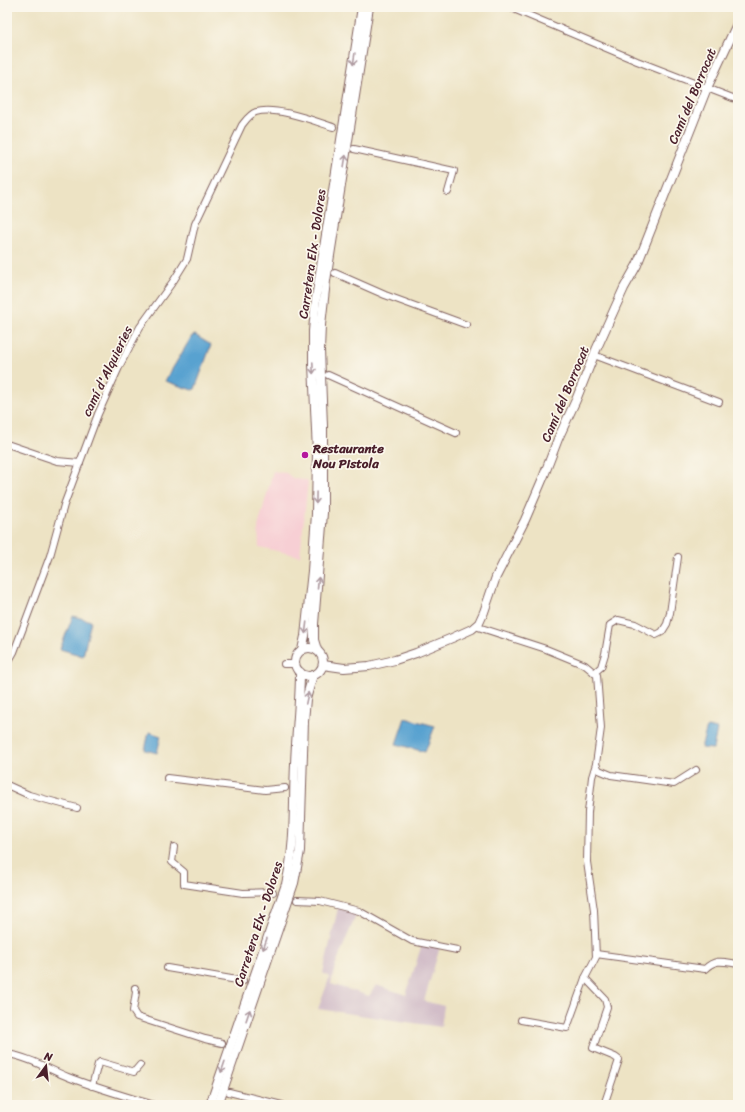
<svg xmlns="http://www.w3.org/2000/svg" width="745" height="1112" font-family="Sriracha,sans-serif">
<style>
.built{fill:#f7cfd4}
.industrial{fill:#d2bdc8}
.water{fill:#59a2d0;stroke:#52607e}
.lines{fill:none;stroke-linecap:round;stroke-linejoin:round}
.street-casing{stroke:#836461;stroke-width:8}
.secondary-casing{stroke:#836461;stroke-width:10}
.street{stroke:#fff;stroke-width:6}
.secondary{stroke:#fff;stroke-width:8}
.oneway{stroke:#ae9aa0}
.poi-dot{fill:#b5179e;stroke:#fbf7ec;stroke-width:1.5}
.labels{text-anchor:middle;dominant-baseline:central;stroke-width:3.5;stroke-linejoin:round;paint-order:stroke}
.street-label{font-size:13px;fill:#4a1f2b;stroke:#fbf7ec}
.poi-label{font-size:13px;font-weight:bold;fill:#4a1f2b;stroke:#fbf7ec;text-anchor:start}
</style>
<rect width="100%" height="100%" fill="#fbf7ec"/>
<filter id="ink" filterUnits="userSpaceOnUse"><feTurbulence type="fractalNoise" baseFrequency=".025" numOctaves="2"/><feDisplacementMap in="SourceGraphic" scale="8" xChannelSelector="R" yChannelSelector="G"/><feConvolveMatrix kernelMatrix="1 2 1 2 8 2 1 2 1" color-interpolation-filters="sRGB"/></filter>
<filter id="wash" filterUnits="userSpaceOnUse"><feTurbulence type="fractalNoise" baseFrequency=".012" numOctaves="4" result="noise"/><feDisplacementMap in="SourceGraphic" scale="16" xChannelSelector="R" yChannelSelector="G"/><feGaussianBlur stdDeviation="0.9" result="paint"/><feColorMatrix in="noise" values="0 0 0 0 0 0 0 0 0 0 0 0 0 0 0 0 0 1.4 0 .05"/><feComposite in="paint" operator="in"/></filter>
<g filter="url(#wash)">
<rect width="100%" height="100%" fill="#ede3c4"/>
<polygon class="built" points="273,471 286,473 294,479 306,480 308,482 300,556 259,547 258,527"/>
<polygon class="industrial" points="338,908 357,913 335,966 331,984 369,996 376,985 406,995 422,944 440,947 424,1001 444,1006 441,1027 318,1009 328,982 329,977 323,973"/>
<g class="water">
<polygon points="195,335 211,345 195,389 192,390 165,381 192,336"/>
<polygon points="73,616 91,621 83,656 60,649"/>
<polygon points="405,718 435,726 425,752 396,744"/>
<polygon points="707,727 717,729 713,749 701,748"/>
<polygon points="149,732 161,736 157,753 145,750"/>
</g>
</g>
<g filter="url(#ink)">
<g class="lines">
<g class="street-casing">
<g id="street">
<polyline points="509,7 637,61 738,100"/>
<polyline points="354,149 454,171 448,192"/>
<polyline points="335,273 385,295 467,325"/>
<polyline points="594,355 719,402"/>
<polyline points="328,375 456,433"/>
<polyline points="7,444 57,461 80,463"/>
<polyline points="475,626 546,649 585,665 597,675 601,728 596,764 599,770 611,775 674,784 696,770"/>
<path d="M7,664L14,652L50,556L64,505L98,414L120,365L140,327L174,280L187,259L195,224L242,125C246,120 250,114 256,112C276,106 314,121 333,127"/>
<polyline points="284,664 295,664"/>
<polyline points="594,673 601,667 605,654 610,625 618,620 635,624 656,635 662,632 667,624 670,613 678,557"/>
<polyline points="596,764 592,777 588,812 587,862 594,910 596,957 585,978 605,999 607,1007 593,1048 615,1057 619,1060 604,1105"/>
<polyline points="167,778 265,790 285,788"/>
<polyline points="7,785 29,795 77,808"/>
<polyline points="174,847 172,862 184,872 184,884 243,893 273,892"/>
<polyline points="297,900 320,901 359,911 412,941 457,950"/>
<path d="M596,954L705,969C716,958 724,962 738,964"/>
<polyline points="167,968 243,981"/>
<polyline points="135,988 136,992 133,1011 137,1017 205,1039 222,1043"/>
<polyline points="521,1020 567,1028 585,978"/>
<path d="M7,1054C29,1057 48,1069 68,1077C96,1088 125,1096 154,1105"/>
<polyline points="92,1086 98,1064 100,1062 134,1072 140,1065"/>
<polyline points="229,1092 282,1105"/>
</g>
</g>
<g class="secondary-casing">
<g id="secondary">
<circle cx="309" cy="662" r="14"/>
<polyline points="302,650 305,636 312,571 316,514 317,452 313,364 313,331 316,298 362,7"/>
<polyline points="317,650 314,640 314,624 323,513 323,426 320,350 321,325 326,281 369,7"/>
<polyline points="323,665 344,668 369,666 395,660 416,653 452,638 472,629 479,623 484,612 496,577 525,520 543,478 558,439 576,400 596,350 624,288 637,265 707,88 738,22"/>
<path d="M210,1105L286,884C296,844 293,804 295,764C296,733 300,703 300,672"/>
<polyline points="218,1105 294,883 300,851 304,721 306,699 313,675"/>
</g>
</g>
<use href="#street" class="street"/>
<use href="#secondary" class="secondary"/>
</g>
<defs><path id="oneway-shaft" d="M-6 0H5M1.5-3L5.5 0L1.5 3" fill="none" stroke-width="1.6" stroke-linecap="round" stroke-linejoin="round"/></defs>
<g class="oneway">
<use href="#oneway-shaft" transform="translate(354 59) rotate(99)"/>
<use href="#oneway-shaft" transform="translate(345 161) rotate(-81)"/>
<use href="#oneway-shaft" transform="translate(313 368) rotate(88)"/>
<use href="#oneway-shaft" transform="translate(316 498) rotate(91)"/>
<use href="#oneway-shaft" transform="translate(318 583) rotate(-85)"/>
<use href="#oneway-shaft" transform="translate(306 628) rotate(97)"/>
<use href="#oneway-shaft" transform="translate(307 698) rotate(-78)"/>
<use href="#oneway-shaft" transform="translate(265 944) rotate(109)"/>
<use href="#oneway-shaft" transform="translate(248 1015) rotate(-71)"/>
<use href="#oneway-shaft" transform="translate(223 1067) rotate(109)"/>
</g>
</g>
<circle class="poi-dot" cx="305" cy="455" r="4"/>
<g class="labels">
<g class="street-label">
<text transform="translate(692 96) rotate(-67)">Camí del Borrocat</text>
<text transform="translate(312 254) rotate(-82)">Carretera Elx - Dolores</text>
<text transform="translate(107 371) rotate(-64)">camí d'Alquieries</text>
<text transform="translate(565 394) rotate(-67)">Camí del Borrocat</text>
<text transform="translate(258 924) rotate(-72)">Carretera Elx - Dolores</text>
</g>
<g class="poi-label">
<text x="313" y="448">Restaurante<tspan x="313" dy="15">Nou Pistola</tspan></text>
</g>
</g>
<rect width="745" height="1112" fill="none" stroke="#fbf7ec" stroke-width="24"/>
<g transform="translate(46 1066) rotate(15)" stroke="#fbf7ec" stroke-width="3" paint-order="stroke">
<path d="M0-3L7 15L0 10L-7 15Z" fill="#4a1f2b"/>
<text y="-6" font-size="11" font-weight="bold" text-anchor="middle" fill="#4a1f2b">N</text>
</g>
</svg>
